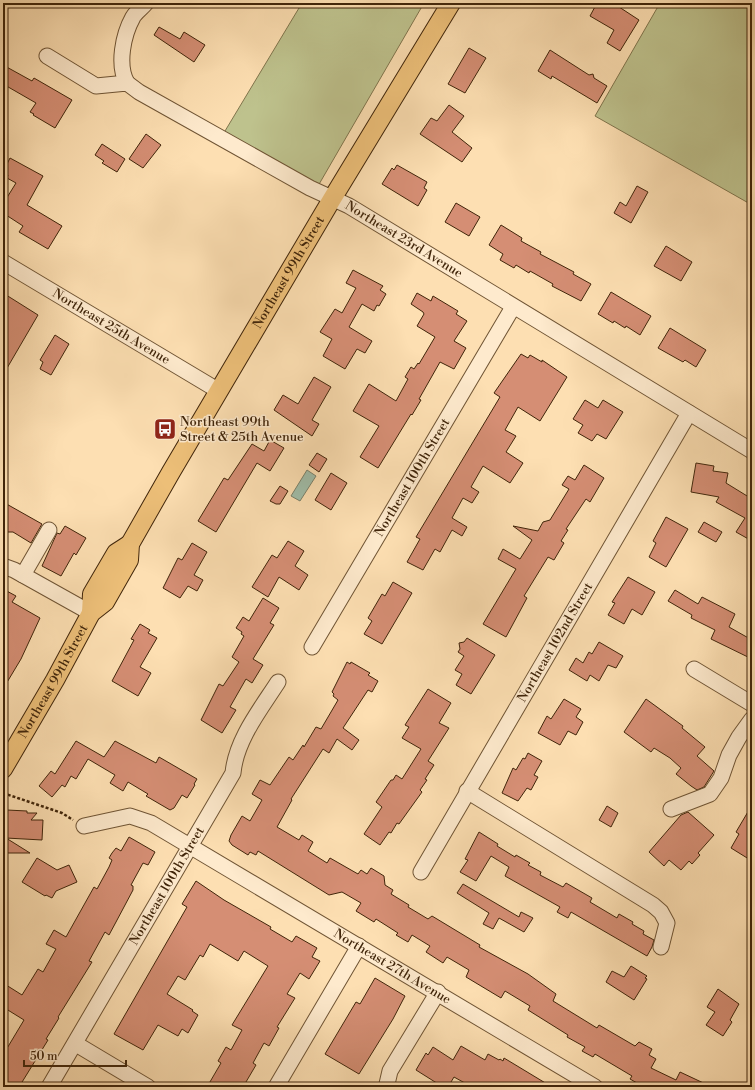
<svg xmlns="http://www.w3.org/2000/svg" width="755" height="1090" font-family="'Libre Bodoni',serif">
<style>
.green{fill:#bec28d;stroke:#7f744c}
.water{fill:#a0bda9;stroke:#7a8069}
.building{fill:#d58e74;stroke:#40250a}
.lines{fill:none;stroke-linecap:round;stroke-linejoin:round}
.minor-casing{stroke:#6f5434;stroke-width:17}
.major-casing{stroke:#40250a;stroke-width:20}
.path{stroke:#40250a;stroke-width:2.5;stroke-dasharray:3 2;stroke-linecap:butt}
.minor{stroke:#feeacd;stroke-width:15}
.major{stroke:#eec079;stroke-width:18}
.labels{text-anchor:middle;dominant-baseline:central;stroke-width:3;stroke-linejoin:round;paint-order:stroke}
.street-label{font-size:13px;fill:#40250a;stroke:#feeacd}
.poi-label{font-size:13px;fill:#40250a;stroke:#feeacd;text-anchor:start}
</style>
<rect width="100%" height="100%" fill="#fddfb2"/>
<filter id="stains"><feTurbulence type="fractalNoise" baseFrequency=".005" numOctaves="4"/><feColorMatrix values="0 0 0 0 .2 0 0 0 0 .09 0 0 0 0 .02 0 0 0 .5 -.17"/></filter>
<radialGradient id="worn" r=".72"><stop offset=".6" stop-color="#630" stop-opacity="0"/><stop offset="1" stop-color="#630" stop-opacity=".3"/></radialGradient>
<g class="green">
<polygon points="302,3 424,3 318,186 222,136"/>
<polygon points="660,3 752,3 752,205 595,116"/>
</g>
<polygon class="water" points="307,470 316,476 300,501 291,496"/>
<g class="building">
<polygon points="597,3 613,3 639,20 620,51 607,43 614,30 590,16"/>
<polygon points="159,27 180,39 184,32 205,45 194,62 154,35"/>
<polygon points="469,48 486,58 465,93 448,84"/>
<polygon points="550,50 589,75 593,74 594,78 607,86 597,103 552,76 551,79 538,71"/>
<polygon points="3,65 32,81 34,78 72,100 55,128 33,115 34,114 30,112 36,103 3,84"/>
<polygon points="449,105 464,116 452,132 472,148 462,162 420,134 431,118 437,121"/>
<polygon points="146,134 161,145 143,168 129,159"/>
<polygon points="102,144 125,159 117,172 102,163 104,161 95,155"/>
<polygon points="10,158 43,176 27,205 62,226 48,249 19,232 23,226 3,213 3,204 16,183 7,178 8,175 3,172"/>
<polygon points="397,165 427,182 424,188 427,190 418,206 382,184 392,168 394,170"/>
<polygon points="637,186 648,192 631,223 614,213 620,202 626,206"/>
<polygon points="456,203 480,217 469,236 445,222"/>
<polygon points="501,225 522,238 521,241 541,252 540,254 574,272 573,274 591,284 581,301 552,286 553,284 530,271 529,273 516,265 514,268 500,260 503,254 489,245"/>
<polygon points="666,246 692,262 681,281 654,266"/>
<polygon points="353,270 383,286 380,290 386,294 379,306 377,305 374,311 362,304 349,327 372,341 365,353 357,349 345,369 323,356 332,339 320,332 335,309 342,313 356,288 346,283"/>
<polygon points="611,292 651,316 640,335 626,326 625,328 614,321 613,323 598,314"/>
<polygon points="3,293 38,315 3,375"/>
<polygon points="417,293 431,301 433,296 458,311 456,314 467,321 454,341 466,348 454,369 440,362 419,399 421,400 412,415 411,414 378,468 360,457 379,426 353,411 369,384 396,401 408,379 405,377 411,367 414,369 418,363 419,364 435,337 417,326 424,314 423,312 411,304"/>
<polygon points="670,328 706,350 696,367 685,360 683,362 658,348"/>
<polygon points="55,335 69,344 51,375 40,369 43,362 40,360"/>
<polygon points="521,354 528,358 530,355 542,362 542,360 567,377 540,421 518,407 505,430 516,436 506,452 523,463 510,483 483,466 471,487 479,492 472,503 463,498 452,518 467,527 462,536 452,530 440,552 435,549 423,570 407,562 420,539 416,537 500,397 494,393"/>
<polygon points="314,377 331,387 312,420 319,424 312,436 274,410 283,395 298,404"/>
<polygon points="585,400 598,408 603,400 623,412 606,439 597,434 592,441 578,433 583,425 573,419"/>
<polygon points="270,440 284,448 270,471 257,463 216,532 198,521 224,478 228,480 252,444 264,451"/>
<polygon points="317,453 327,459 319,472 309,465"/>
<polygon points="696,463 714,466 713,471 728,473 726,483 752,499 752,541 736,532 745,518 716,502 719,497 691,492"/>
<polygon points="584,465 604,478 590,502 586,499 566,529 568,530 561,541 564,543 554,560 548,557 524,596 527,598 506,637 483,624 516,569 498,559 503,549 520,559 532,540 513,526 538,531 543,522 550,520 569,489 562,485 568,476 575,480"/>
<polygon points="331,473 347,483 331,510 315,500"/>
<polygon points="280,486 288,491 280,504 276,504 270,501"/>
<polygon points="3,502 42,524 31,543 13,532 3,532"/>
<polygon points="666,517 688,529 666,567 649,557 656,543 653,541"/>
<polygon points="704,522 722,532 716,542 698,532"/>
<polygon points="65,526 86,538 76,555 74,553 61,576 42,566 57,533 60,534"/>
<polygon points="288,541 304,551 295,566 308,575 299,590 279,577 268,597 252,587 272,555 277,558"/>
<polygon points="192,543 207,552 194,575 203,580 197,591 188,586 180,598 163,588 178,558 182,560"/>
<polygon points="628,577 655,592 642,615 632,609 624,624 608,615 615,603 612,602"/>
<polygon points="393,582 412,593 382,644 364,634 372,621 368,618 382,594 385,596"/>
<polygon points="3,589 16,596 12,602 40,618 21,659 3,689"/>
<polygon points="675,590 698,604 702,597 735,614 729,627 752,640 752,659 711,639 715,630 691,618 692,615 668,601"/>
<polygon points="263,598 279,608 270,623 274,625 253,659 263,665 252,683 246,679 230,707 236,710 222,733 201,720 219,684 223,686 239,662 232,657 244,636 241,634 242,632 236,628 243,617 249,621"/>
<polygon points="140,624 150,630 148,633 157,638 140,667 151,673 138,696 112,681 134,640 131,639"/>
<polygon points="467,638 495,655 471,694 456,685 462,674 455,670 464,656 458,652 460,649 459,643 464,642"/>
<polygon points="599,642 623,656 616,668 608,665 599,681 590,675 587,681 569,670 576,658 583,663 589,652 592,654"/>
<polygon points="347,662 350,664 351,662 370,673 368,675 378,681 372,692 368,690 343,728 359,740 352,750 337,739 329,753 323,749 291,799 292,800 277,827 299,840 302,835 313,842 308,851 327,863 330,858 358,874 361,870 367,874 371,868 384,876 385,885 393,890 391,894 409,905 408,907 428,919 432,916 480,945 479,947 528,974 556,994 553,1001 597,1028 599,1025 635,1046 639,1042 652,1049 649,1055 656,1059 651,1068 676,1080 680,1072 712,1087 644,1087 630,1079 632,1076 595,1054 593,1057 582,1051 585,1047 567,1037 568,1035 528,1010 530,1006 505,991 501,998 466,977 469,970 447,957 443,963 426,952 430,946 412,935 408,942 396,935 398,933 376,919 374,922 356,911 361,903 342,892 329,895 258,851 256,855 250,852 248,855 232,845 229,841 231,835 242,816 250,821 262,800 252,794 260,780 270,785 289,757 293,760 303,745 304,747 316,727 321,729 338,700 333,696 334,694 332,692"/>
<polygon points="428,689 451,703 439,723 449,728 428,761 434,765 425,779 427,780 420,790 422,792 399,824 397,823 391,833 389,832 380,845 364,834 382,807 376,802 391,780 393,780 396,775 402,779 421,749 402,738 409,727 405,725"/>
<polygon points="564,699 581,709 576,717 583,722 576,735 568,731 560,745 538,733 547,716 551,719"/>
<polygon points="646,699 683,726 682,728 705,747 697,756 714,771 704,787 697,790 691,786 676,774 681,768 670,758 654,748 651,752 624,732"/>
<polygon points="76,741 104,757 115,741 156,763 159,757 197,779 194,784 195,785 187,798 182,795 174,808 170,810 146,796 148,794 128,782 123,791 110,783 115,775 88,759 76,779 71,776 65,787 62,785 52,797 39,786 51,771 55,774"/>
<polygon points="528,753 542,761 534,775 538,777 531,790 527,788 518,801 502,793 513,768 516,770 523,758 525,759"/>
<polygon points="752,805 752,861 731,848 739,834 736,832"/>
<polygon points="607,806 618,813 611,827 599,820"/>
<polygon points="7,810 27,811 27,813 37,813 31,820 43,820 42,840 6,838 30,853 4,853"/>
<polygon points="688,812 714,835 698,853 700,855 692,864 689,861 681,870 669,860 664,866 649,852 681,815"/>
<polygon points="479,832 498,844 497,846 515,857 516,855 530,863 528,865 541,872 540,875 563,887 566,883 592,898 590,902 617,918 619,914 633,922 632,924 644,931 643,934 654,940 652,947 647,956 571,912 568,918 557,912 560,907 505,876 509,867 491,856 476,881 460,872 468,860 465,859"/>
<polygon points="129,837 155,852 148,865 143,863 131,885 133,886 133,890 116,922 109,935 105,932 89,961 92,962 58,1017 59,1018 46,1039 48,1040 19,1087 3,1087 3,1055 24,1020 3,1007 3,983 22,995 38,969 43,972 56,949 46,944 54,930 66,937 94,887 97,889 109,867 112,860 109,858 112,853 116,848 121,851"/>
<polygon points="37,858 57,870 69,865 77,882 56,891 52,898 46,895 45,896 22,882"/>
<polygon points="196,881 224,900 271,927 270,929 292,942 296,936 317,948 312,957 320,961 309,979 300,973 287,994 295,998 277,1027 279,1028 269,1046 264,1043 253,1063 256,1065 243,1087 207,1087 221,1063 218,1061 226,1047 231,1050 242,1030 232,1025 268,966 244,951 238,961 210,944 203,957 200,955 185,980 178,976 167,994 193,1010 192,1011 198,1015 188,1033 182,1029 178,1036 158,1025 143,1050 114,1034 187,907 182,904"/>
<polygon points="463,884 519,917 521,912 533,918 524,932 499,918 493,929 483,924 489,913 457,893"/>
<polygon points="631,966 647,976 645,978 647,979 634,1000 606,982 612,971 624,977"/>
<polygon points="375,978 405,996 393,1019 359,1074 325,1054 356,1002 360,1004"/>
<polygon points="718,989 739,1004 730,1020 732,1022 723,1036 706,1025 715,1012 707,1007"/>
<polygon points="461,1046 485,1060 488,1054 499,1060 500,1059 503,1061 504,1058 552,1087 472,1087 454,1077 448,1087 443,1087 416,1070 426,1053 428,1055 433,1047 453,1060"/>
</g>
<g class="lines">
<g class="minor-casing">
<g id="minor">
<path id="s1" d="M47,56L96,86L127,83L139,92L310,188L349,206L752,451"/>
<path d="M127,83C117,65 123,35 133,17C136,12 142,8 146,3"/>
<path id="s2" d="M3,262L219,391"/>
<polyline points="3,566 14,570 91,613"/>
<polyline points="23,575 49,530"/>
<path id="s3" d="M312,647L513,307"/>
<polyline points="694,669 752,704"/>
<polyline points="467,791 653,905 661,912 667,923 661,947"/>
<polyline points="671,809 710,794 721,778 729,755 739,737 752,719"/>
<path id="s4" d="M84,826L130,816L151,823L595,1087"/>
<path id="s5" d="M421,872L689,413"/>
<polyline points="76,1044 148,1087"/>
<path id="s6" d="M49,1087L233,773C236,740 260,710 278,682"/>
<polyline points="276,1087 359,946"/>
<polyline points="388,1087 387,1084 390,1071 438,992"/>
</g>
</g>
<g class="major-casing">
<g id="major">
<polyline points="91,613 92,594 116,553 130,544"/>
<path id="s7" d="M3,769L55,680L91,613L105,602L129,560L130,544L171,472L332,199L451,3"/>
</g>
</g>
<polyline class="path" points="3,793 62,813 73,820"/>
<use href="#minor" class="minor"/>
<use href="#major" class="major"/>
</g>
<defs>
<g id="bus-square" transform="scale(1.15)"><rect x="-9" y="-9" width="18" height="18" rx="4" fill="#8f2418" stroke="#feeacd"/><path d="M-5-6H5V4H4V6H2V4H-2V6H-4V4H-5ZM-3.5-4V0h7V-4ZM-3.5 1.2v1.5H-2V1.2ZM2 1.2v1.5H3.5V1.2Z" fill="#fff"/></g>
</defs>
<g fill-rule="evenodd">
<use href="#bus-square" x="165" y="429"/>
</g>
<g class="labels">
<g class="street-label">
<text stroke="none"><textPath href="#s1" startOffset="407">Northeast 23rd Avenue</textPath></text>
<text stroke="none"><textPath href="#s7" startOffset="576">Northeast 99th Street</textPath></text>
<text stroke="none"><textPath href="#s2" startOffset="126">Northeast 25th Avenue</textPath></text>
<text stroke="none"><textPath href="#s3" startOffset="197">Northeast 100th Street</textPath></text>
<text stroke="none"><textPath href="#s5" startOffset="266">Northeast 102nd Street</textPath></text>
<text stroke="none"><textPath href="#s7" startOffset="101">Northeast 99th Street</textPath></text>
<text stroke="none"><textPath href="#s6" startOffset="233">Northeast 100th Street</textPath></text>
<text stroke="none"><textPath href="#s4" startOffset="350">Northeast 27th Avenue</textPath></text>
</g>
<g class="poi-label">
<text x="180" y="422">Northeast 99th<tspan x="180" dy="15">Street &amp; 25th Avenue</tspan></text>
</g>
</g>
<rect width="755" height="1090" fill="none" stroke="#fddfb2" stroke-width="16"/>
<rect x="4" y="4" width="747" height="1082" fill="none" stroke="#40250a" stroke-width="2"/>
<rect x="8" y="8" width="739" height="1074" fill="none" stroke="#40250a"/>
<path d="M24 1060v6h102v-6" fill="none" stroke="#40250a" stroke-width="2"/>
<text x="30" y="1060" font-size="12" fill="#40250a" stroke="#feeacd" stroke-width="3" paint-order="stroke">50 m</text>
<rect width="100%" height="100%" filter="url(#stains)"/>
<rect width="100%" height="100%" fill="url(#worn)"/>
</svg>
